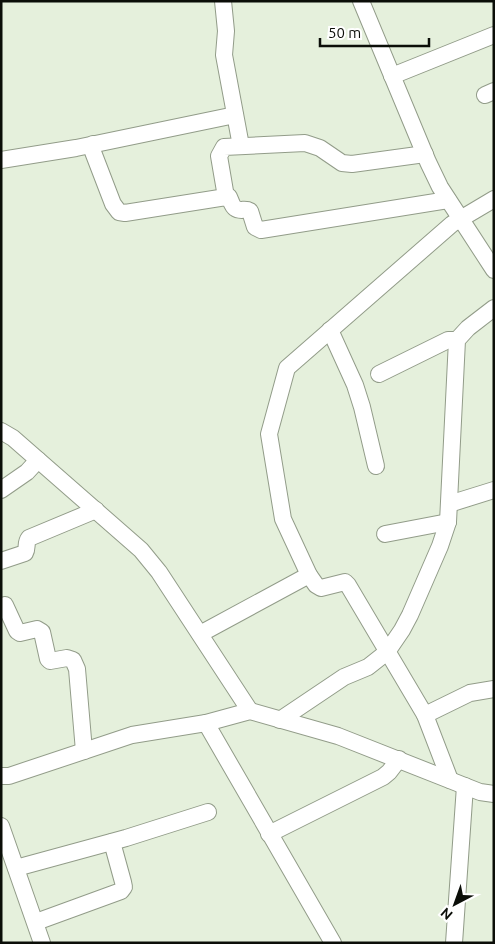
<svg xmlns="http://www.w3.org/2000/svg" width="495" height="944" font-family="Ubuntu,sans-serif">
<style>
.lines{fill:none;stroke-linecap:round;stroke-linejoin:round}
.minor-casing{stroke:#929c89;stroke-width:18}
.minor{stroke:#fff;stroke-width:16}
</style>
<rect width="100%" height="100%" fill="#e5f0dc"/>
<g class="lines">
<g class="minor-casing">
<g id="minor">
<polyline points="223,1 226,31 224,55 241,146"/>
<polyline points="361,1 428,162 440,187 494,270"/>
<polyline points="392,76 494,35"/>
<polyline points="485,95 494,91"/>
<path d="M93,144V152L113,204L119,212L125,213L226,197H229C231,201 232,206 235,208C240,212 245,208 250,211L255,227L261,230L448,200"/>
<polyline points="1,160 76,148 235,115"/>
<polyline points="226,197 219,156 224,147 305,143 320,148 342,163 352,164 425,154"/>
<polyline points="330,330 355,385 362,407 376,466"/>
<polyline points="379,374 448,340 457,340"/>
<polyline points="1,431 13,438 141,550 159,572 250,711"/>
<polyline points="1,490 27,472 38,460"/>
<polyline points="449,504 494,490"/>
<polyline points="385,534 448,522"/>
<path d="M1,561L25,553C28,548 25,543 29,538L96,510"/>
<polyline points="5,605 17,631 20,633 37,629 42,632 48,659 50,661 67,658 73,660 77,669 84,751"/>
<polyline points="200,634 309,575"/>
<polyline points="425,715 470,693 494,689"/>
<polyline points="280,720 344,677 368,667 387,652 402,630 410,615 440,546 448,522 457,340 468,328 494,308"/>
<polyline points="206,723 333,943"/>
<polyline points="1,776 9,776 132,735 206,723 250,711 338,736 480,792 494,794"/>
<polyline points="450,780 425,715 348,585 345,582 321,588 316,585 309,575 283,519 269,434 287,368 452,224 494,199"/>
<polyline points="1,826 42,943"/>
<polyline points="269,834 383,777 389,772 399,759"/>
<polyline points="16,868 126,838 208,812"/>
<polyline points="36,922 121,891 124,887 123,882 112,842"/>
<polyline points="454,943 465,786"/>
</g>
</g>
<use href="#minor" class="minor"/>
</g>
<rect width="495" height="944" fill="none" stroke="#0b0e08" stroke-width="5"/>
<g transform="translate(455 904) rotate(221)" stroke="#ffffff" stroke-width="4" paint-order="stroke">
<path d="M0-4L9 19L0 12L-9 19Z" fill="#0b0e08"/>
<text y="-8" font-size="14" font-weight="bold" text-anchor="middle" fill="#0b0e08">N</text>
</g>
<path d="M320 38v8h109v-8" fill="none" stroke="#0b0e08" stroke-width="2.5"/>
<text x="328" y="38" font-size="15" fill="#0b0e08" stroke="#ffffff" stroke-width="4" paint-order="stroke">50 m</text>
</svg>
